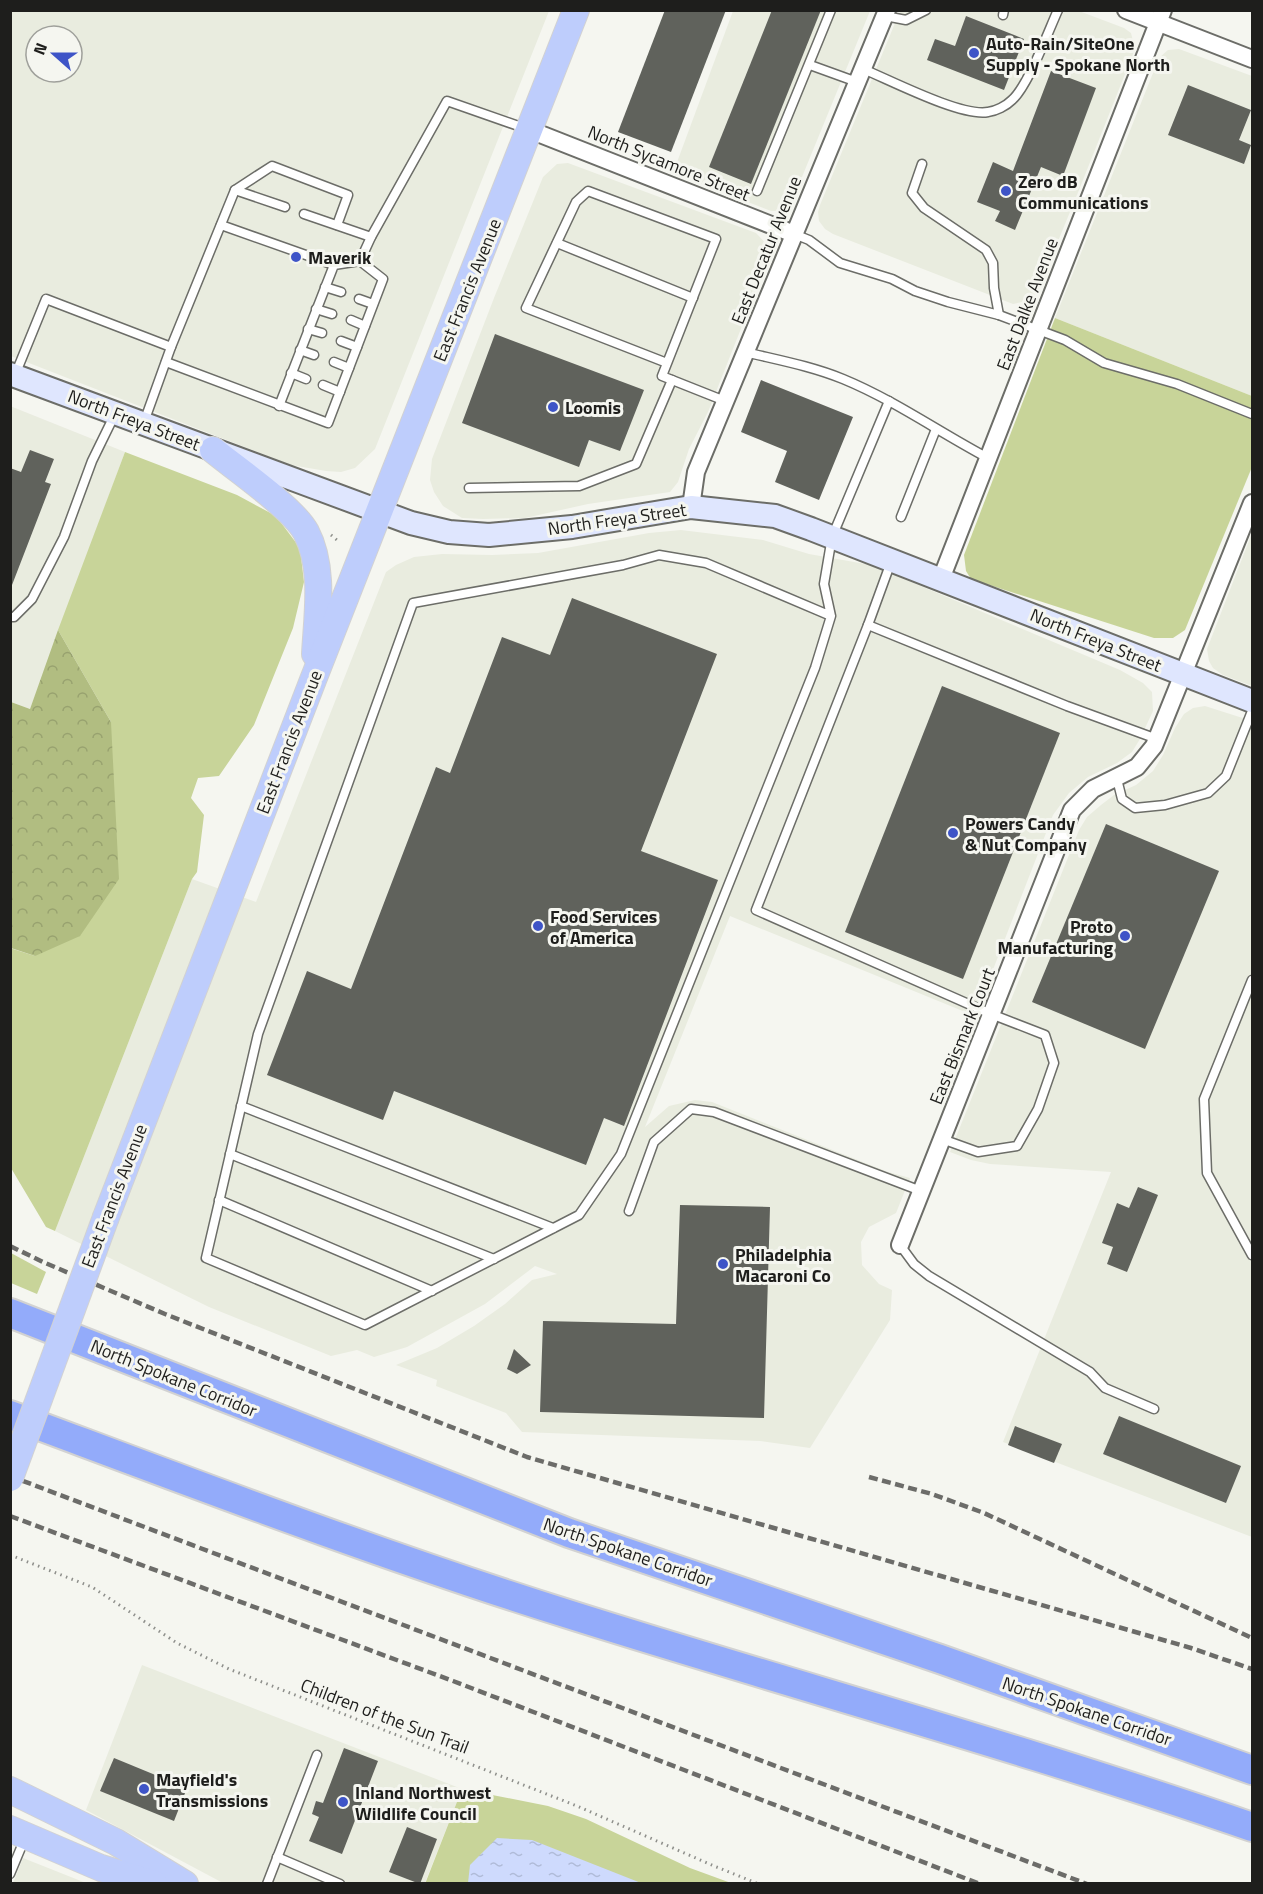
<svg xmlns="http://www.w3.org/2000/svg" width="1263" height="1894" font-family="'Titillium Web',sans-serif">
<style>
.built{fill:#e9ecdf;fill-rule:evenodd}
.grass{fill:#c8d499}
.forest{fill:url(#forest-crowns)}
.water{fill:url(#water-ripples)}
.building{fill:#60625c}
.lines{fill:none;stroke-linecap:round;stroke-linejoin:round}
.lane-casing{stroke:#6c6d68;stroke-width:11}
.street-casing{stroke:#6c6d68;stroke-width:20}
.secondary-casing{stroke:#6c6d68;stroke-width:26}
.primary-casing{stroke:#d2d2d2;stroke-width:28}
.highway-casing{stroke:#d2d2d2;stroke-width:32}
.path{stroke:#8e8f8b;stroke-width:3;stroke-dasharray:1.5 4.5;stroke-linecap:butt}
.lane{stroke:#fff;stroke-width:8}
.street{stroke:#fff;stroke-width:16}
.secondary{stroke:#dfe6fe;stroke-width:22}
.primary{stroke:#becdfc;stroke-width:26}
.highway{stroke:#93abfa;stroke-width:28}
.rail{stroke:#6c6c69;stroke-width:4.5;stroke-dasharray:9 4.5;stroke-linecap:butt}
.primary-bridge-casing{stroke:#d2d2d2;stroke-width:28;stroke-linecap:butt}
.primary-bridge{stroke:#becdfc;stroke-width:26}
.poi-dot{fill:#3e54c7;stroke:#f5f6f0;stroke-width:2}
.labels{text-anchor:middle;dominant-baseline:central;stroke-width:6;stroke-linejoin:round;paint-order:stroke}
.poi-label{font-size:18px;font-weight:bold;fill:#1e1e1c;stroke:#f5f6f0;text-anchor:start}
.street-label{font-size:18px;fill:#1e1e1c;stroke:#f5f6f0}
</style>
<defs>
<pattern id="forest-crowns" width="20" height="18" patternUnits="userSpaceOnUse" patternTransform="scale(1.5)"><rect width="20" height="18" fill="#b1bd81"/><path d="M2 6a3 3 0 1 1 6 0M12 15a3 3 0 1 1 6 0" fill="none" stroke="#98a26f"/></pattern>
<pattern id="water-ripples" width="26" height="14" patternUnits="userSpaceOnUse" patternTransform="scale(1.5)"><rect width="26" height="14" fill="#cedafd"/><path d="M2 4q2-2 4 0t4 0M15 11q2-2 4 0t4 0" fill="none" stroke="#b0bbd8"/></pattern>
</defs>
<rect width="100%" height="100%" fill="#f5f6f0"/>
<g class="built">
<path d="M10,11H549L375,449L355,468L341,472L326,471L291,465L11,356ZM36,36H72V72H36Z"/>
<polygon points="733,11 870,11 793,199 786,208 779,211 771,211 673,173"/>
<polygon points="900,11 1079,11 1124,28 1131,33 1135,49 1079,190 1038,290 1032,300 1013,304 833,234 825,229 819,221 818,212 820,205"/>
<polygon points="1179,49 1252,76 1252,396 1055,318 1159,58 1168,50"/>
<polygon points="568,163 756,233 769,247 769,258 708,412 689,449 678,482 670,492 588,504 525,518 483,519 462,518 443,506 434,492 430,480 432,459 494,298 543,177 557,164"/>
<polygon points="10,406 125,452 30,709 11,702"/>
<polygon points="681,530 763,540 809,554 871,565 1120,670 1143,683 1152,692 1153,711 1140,739 1132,752 1117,763 1088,777 1069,793 1053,815 975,1016 730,916 645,1127 669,1106 695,1100 712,1102 888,1172 910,1178 896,1213 869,1227 861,1242 862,1265 879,1284 892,1290 890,1320 810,1448 760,1441 522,1432 506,1413 436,1386 437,1380 396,1365 437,1348 474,1326 505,1304 532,1280 557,1274 535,1266 485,1304 407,1347 374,1357 357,1350 331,1356 209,1307 55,1231 192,879 256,902 386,572 396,565 414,557 442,554 492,555 538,553 649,533"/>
<polygon points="1252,533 1252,686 1223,675 1213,668 1209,661 1207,649"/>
<polygon points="1205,706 1252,721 1252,1537 1003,1442 1111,1172 990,1164 971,1160 950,1152 1079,830 1087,817 1101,805 1114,795 1136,785 1153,771 1163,755 1175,728 1184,714 1193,708"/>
<polygon points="142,1665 462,1789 425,1883 223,1883 86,1810"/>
<polygon points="23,1858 86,1883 13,1883"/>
</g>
<g class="grass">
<polygon points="1055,318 1252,396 1252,467 1185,630 1173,638 1154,638 971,579 966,571 964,555"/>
<polygon points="125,452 237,495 276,516 300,548 304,582 293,628 254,725 219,776 198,778 191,798 204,815 197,872 192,879 55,1231 46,1227 11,1168 10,948 35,956 111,722 58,630"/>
<polygon points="11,1253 46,1272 37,1294 11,1283"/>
<polygon points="462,1789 548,1806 586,1819 690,1868 731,1883 425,1884"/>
</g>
<polygon class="forest" points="58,630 111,722 119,879 80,936 35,956 11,948 11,702 30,709"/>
<polygon class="water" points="497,1838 532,1840 641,1883 468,1883 470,1865"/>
<g class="building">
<polygon points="665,10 726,10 671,152 618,132"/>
<polygon points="772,10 821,10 751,184 709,167"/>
<polygon points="966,16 1024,39 1004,90 927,60 935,39 955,46"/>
<polygon points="1051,71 1096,88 1063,176 1041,167 1015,230 995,221 1000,211 977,202 993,162 1013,171"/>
<polygon points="1188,85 1251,110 1239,140 1251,145 1244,164 1168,135"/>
<polygon points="495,334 644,390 620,451 589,440 579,467 462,423"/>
<polygon points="761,380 853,417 819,500 775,482 787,451 741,432"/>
<polygon points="30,450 54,459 45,482 51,484 12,585 10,468 21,472"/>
<polygon points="572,598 717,654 641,851 718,880 624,1126 604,1118 586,1165 394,1091 383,1120 267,1075 307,971 351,989 436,767 450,773 502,637 550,655"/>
<polygon points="942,686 1060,733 963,979 845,932"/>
<polygon points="1106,824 1219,871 1145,1049 1032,1002"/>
<polygon points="1138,1187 1158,1195 1127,1272 1107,1264 1113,1247 1102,1243 1117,1203 1129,1208"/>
<polygon points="680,1205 770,1207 764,1418 540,1412 543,1321 676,1324"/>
<polygon points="514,1349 531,1365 517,1374 507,1369"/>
<polygon points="1119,1416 1241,1466 1226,1503 1103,1454"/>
<polygon points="1015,1426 1062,1444 1054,1463 1008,1445"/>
<polygon points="344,1748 378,1761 342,1854 309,1841 319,1817 312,1814 316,1801 323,1803"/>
<polygon points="114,1758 187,1788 174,1821 100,1791"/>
<polygon points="407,1827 437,1839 420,1884 389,1872"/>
</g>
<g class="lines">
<g class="lane-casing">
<g id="lane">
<polyline points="1003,15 1004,10"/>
<polyline points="885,16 906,20 926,10"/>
<polyline points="810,65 857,82"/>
<path d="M863,69C890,80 961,117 988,112C996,111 1006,106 1012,100C1028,86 1048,32 1058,10"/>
<polyline points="922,164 912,193 924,208 986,250 993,263 994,288 999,315"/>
<polyline points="235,190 285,207"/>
<polyline points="757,191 831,10"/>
<polyline points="304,214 371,237"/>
<polyline points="221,225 334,265"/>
<polyline points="794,234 809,240 840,263 892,279 915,291 948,302 999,315 1065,340 1104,363 1177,384 1252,414"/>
<polyline points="557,243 693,298"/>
<polyline points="325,287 341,292"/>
<polyline points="359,299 373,304"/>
<polyline points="316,309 332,314"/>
<polyline points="351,320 365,326"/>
<polyline points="308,329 322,333"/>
<polyline points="341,341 357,347"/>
<polyline points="171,347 235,190 272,166 348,195 337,225"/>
<polyline points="300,350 314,355"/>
<path d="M745,352C778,360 811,366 843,379C894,400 939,432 988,458"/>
<polyline points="166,362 328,423 383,279 360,261 371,237 447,101 527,129"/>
<polyline points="334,362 349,368"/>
<polyline points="667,363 526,308 576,202 588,191 716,239 662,376 725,401"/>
<polyline points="291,373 306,379"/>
<polyline points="15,375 46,299 171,347 144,422"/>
<polyline points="323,385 340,392"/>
<polyline points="279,406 334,265 360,261"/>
<polyline points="469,488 579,486 636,464 672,380"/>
<polyline points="901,517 936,429"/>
<polyline points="891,562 868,625 1067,706 1157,739"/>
<polyline points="831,616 815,668 621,1154 579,1215 365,1325 206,1258 258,1034 413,603 623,565 659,555 706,563 831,616 824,584 832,537 889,401"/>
<polyline points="10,617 14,617 32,599 64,537 92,461 115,414"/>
<polyline points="868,625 756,910 991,1014 1045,1035 1054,1063 1038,1109 1017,1146 978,1152 942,1139"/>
<polyline points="1117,779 1122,799 1135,808 1165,805 1208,793 1226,776 1252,711"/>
<polyline points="1252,980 1204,1099 1207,1173 1252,1255"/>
<polyline points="241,1106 553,1228"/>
<polyline points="230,1154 494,1259"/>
<polyline points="219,1200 432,1291"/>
<polyline points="629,1211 654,1142 691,1109 714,1112 921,1191"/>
<polyline points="900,1245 914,1264 929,1276 1090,1372 1105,1388 1154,1409"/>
<polyline points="277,1857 340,1884"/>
<polyline points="10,1874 25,1838"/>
<polyline points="267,1884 317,1755"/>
</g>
</g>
<g class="street-casing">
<g id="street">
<polyline points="1126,10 1252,59"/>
<polyline points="530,130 794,234"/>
<polyline points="691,507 696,472 887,10"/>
<polyline points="941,579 1163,10"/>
<polyline points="900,1245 1072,810 1093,789 1137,767 1154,746 1252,503"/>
</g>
</g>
<g class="secondary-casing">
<polyline id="secondary" points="10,374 411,523 449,532 489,535 572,527 691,507 775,516 811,529 1252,701"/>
</g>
<g class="primary-casing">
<g id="primary">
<path d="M213,450C235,468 293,508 306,532C325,568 317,615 315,654"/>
<polyline points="106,1217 313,680 576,10"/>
<polyline points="10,1790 116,1842 185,1884"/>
<polyline points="10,1829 101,1868 154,1884"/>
</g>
</g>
<g class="highway-casing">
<g id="highway">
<polyline points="10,1313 569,1533 940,1659 1252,1770"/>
<path d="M10,1415C195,1484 380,1555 568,1614C796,1686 1027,1749 1252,1827"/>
</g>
</g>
<g class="path">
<polyline points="331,535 337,540"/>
<polyline points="10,1555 92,1587 177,1643 229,1669 577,1806 714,1866 759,1884"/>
</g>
<use href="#lane" class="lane"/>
<use href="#street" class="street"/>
<use href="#secondary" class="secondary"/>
<use href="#primary" class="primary"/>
<use href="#highway" class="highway"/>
<g class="rail">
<polyline points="10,1246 43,1262 165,1314 527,1457 1191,1648 1252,1669"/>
<polyline points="10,1476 1087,1884"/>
<polyline points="869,1477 932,1494 984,1513 1252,1638"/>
<polyline points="10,1516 453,1681 980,1884"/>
</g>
<g class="primary-bridge-casing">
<polyline id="primary-bridge" points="10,1478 106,1217"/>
</g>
<use href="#primary-bridge" class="primary-bridge"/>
</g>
<g class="poi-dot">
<circle cx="974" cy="53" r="6"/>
<circle cx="1006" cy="191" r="6"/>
<circle cx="296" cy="257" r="6"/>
<circle cx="553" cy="407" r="6"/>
<circle cx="953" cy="833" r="6"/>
<circle cx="538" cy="926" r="6"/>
<circle cx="1125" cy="936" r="6"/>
<circle cx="723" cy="1264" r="6"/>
<circle cx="144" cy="1789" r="6"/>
<circle cx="343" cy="1802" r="6"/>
</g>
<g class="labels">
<g class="poi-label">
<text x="986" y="43">Auto-Rain/SiteOne<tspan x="986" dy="21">Supply - Spokane North</tspan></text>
<text x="1018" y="181">Zero dB<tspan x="1018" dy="21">Communications</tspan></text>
<text x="308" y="257">Maverik</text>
<text x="565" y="407">Loomis</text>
<text x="965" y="823">Powers Candy<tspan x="965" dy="21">&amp; Nut Company</tspan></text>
<text x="550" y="916">Food Services<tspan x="550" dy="21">of America</tspan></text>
<text x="1113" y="926" text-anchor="end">Proto<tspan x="1113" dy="21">Manufacturing</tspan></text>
<text x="735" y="1254">Philadelphia<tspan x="735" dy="21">Macaroni Co</tspan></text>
<text x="156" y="1779">Mayfield's<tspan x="156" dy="21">Transmissions</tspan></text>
<text x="355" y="1792">Inland Northwest<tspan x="355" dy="21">Wildlife Council</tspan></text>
</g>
<g class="street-label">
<text transform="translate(669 163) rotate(22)">North Sycamore Street</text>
<text transform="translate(766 250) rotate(-68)">East Decatur Avenue</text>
<text transform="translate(467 290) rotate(-68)">East Francis Avenue</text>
<text transform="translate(1027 304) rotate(-69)">East Dalke Avenue</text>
<text transform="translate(134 420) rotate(21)">North Freya Street</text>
<text transform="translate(617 519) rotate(-8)">North Freya Street</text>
<text transform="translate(1096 640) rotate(22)">North Freya Street</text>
<text transform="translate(289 742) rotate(-69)">East Francis Avenue</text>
<text transform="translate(962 1036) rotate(-68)">East Bismark Court</text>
<text transform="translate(114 1196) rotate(-69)">East Francis Avenue</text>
<text transform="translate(174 1378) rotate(22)">North Spokane Corridor</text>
<text transform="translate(628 1552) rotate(19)">North Spokane Corridor</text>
<text transform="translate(1087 1711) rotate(19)">North Spokane Corridor</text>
<text transform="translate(385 1716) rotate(21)">Children of the Sun Trail</text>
</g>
</g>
<rect width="1263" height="1894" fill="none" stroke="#1e1e1c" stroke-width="24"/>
<g transform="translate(54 54) rotate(291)"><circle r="28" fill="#f5f6f0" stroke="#9fa09b" stroke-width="1.5"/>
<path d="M0-4.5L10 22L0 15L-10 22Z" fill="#3e54c7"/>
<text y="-9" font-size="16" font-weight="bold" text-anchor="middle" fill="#1e1e1c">N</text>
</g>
</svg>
